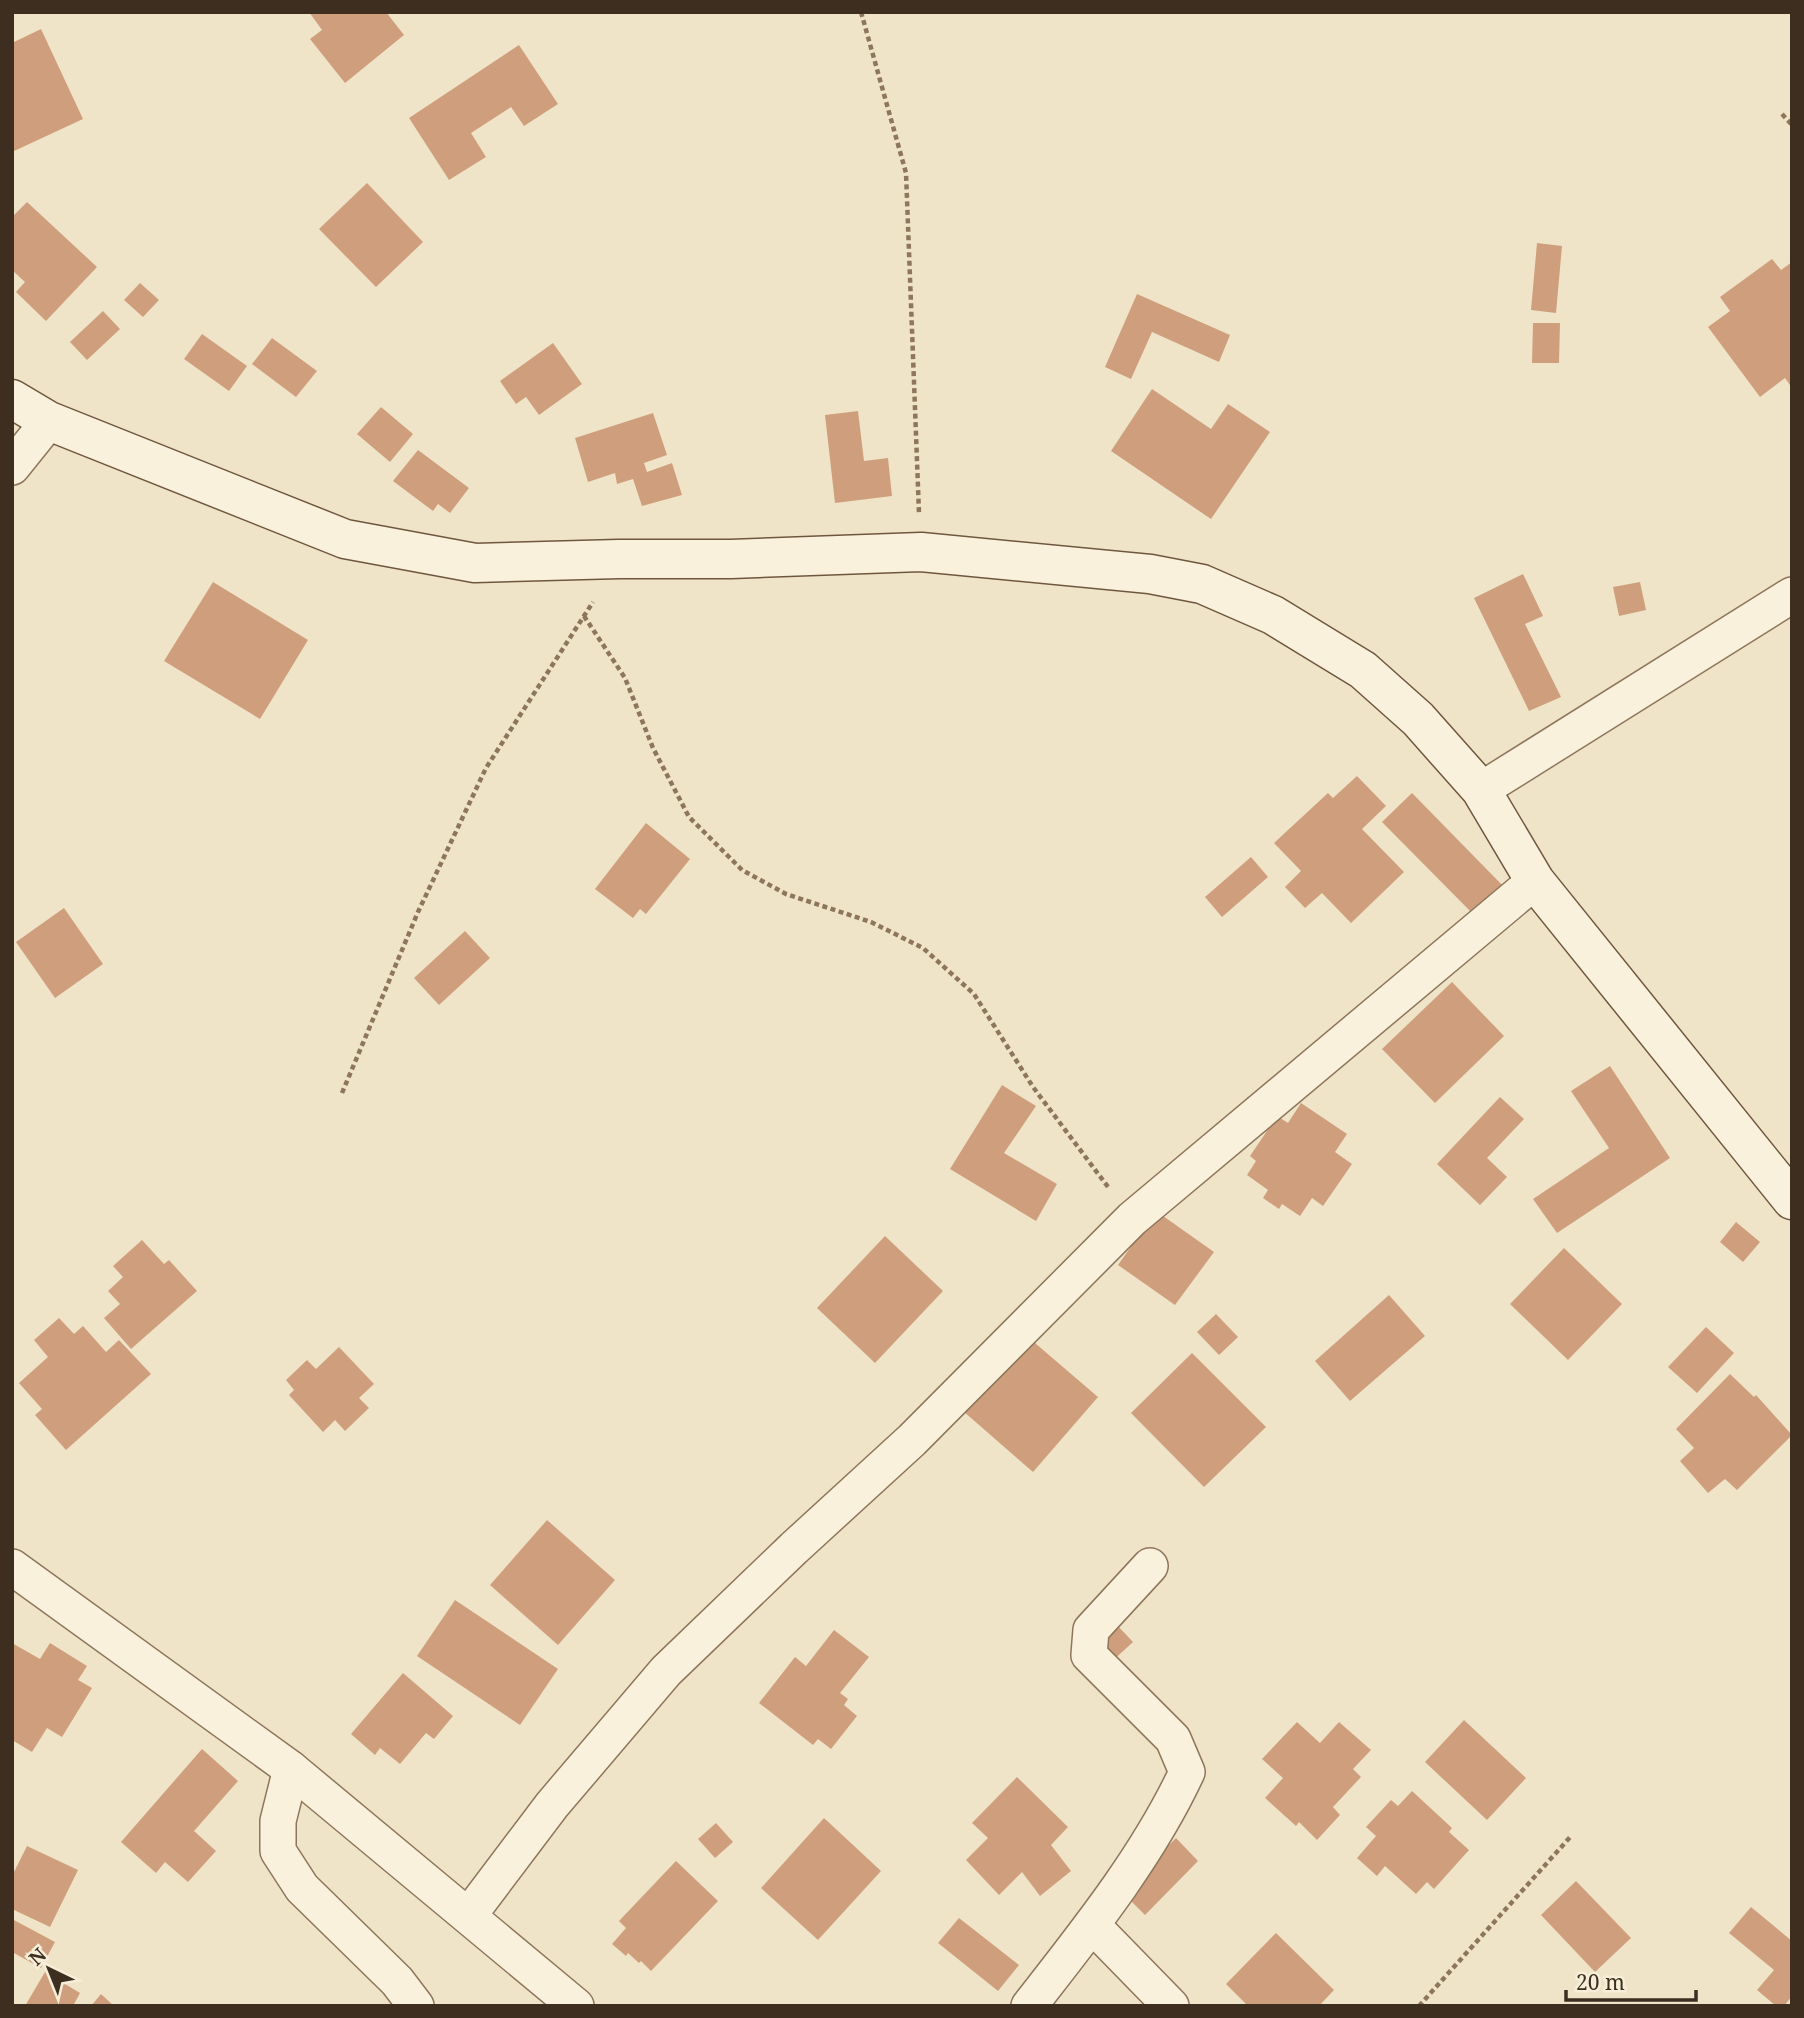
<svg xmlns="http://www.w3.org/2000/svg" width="1804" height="2018" font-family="'Noto Serif',serif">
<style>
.building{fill:#cf9f7d}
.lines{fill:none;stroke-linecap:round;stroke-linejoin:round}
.street-casing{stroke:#8d765c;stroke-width:38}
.secondary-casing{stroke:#6f573f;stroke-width:41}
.path{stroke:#8d765c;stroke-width:4.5;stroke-dasharray:5 3.5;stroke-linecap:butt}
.street{stroke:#faf1dc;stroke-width:35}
.secondary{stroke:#faf1dc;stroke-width:38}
</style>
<rect width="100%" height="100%" fill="#f0e4c8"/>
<g class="building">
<polygon points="309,12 386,12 404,35 345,83 310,39 322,30"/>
<polygon points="41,29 83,119 12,152 12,43"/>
<polygon points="519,45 558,104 524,126 511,107 471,133 486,157 449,180 409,118"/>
<polygon points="367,183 423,242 376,287 319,229"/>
<polygon points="27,202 97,267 46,321 16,292 25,282 12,270 12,217"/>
<polygon points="1537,243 1562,246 1556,313 1531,310"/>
<polygon points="1772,259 1781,270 1792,262 1792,388 1785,378 1760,397 1708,327 1730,311 1720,297"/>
<polygon points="140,283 159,300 143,317 124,300"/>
<polygon points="1137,294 1230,335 1219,362 1152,332 1131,379 1105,367"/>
<polygon points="103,311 120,329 87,360 70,342"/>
<polygon points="1533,323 1560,323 1559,363 1532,363"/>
<polygon points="202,334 247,366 229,391 184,359"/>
<polygon points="272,338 317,371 296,397 252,364"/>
<polygon points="553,343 582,384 539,415 526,397 516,404 500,381"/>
<polygon points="1152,389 1211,429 1228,404 1270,432 1211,519 1111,451"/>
<polygon points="381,407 413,434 390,462 357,434"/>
<polygon points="858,411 864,461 888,458 892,496 835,503 825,415"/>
<polygon points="653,413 667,455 644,463 647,472 672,463 682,495 642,506 633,479 617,484 615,473 588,482 575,438"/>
<polygon points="418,450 469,488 450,513 438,504 433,511 393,481"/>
<polygon points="1523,574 1543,616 1525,624 1561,697 1529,711 1474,598"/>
<polygon points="213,582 308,640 260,719 164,661"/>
<polygon points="1640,582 1646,610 1619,616 1613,587"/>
<polygon points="1357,776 1386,806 1362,829 1404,872 1351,923 1322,893 1305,908 1285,887 1301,871 1274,843 1328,793 1333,798"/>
<polygon points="1412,793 1506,889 1477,918 1382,822"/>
<polygon points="646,823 690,859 646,914 640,909 633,918 595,889"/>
<polygon points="1251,857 1268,877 1222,917 1205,897"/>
<polygon points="64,908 103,964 55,998 16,942"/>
<polygon points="465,931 490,958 439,1005 414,978"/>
<polygon points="1452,982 1504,1036 1435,1103 1382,1049"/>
<polygon points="1610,1066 1670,1158 1557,1233 1533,1199 1609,1148 1571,1091"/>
<polygon points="1002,1085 1036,1106 1004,1153 1057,1184 1036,1221 950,1169"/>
<polygon points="1500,1097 1524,1119 1487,1158 1507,1177 1480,1205 1437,1164"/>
<polygon points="1301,1103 1347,1134 1335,1152 1352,1164 1323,1206 1312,1198 1300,1216 1282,1204 1279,1209 1263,1198 1268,1190 1247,1175 1256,1161 1250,1156 1277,1116 1288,1123"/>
<polygon points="1156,1211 1214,1252 1175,1305 1118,1265"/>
<polygon points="1736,1222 1760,1242 1743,1262 1720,1242"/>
<polygon points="885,1236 943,1291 875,1363 817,1308"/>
<polygon points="142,1240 164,1264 169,1260 197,1291 131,1349 104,1318 120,1304 108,1291 123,1277 113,1266"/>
<polygon points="1564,1248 1622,1304 1568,1360 1510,1304"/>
<polygon points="1389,1295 1425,1336 1350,1401 1315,1361"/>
<polygon points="1216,1314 1238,1337 1219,1355 1197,1332"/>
<polygon points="59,1318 74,1334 83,1326 106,1352 119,1340 151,1374 66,1450 35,1415 42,1409 19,1383 48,1357 34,1340"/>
<polygon points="1706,1327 1734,1353 1697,1393 1668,1367"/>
<polygon points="1028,1337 1098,1397 1033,1472 963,1411"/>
<polygon points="339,1347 374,1384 359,1398 369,1408 345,1431 335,1420 323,1432 289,1395 294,1390 286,1380 307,1360 316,1369"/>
<polygon points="1192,1353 1266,1427 1204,1487 1131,1413"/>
<polygon points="1730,1374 1754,1397 1756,1395 1792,1435 1737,1490 1725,1479 1708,1493 1680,1461 1694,1448 1676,1429"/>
<polygon points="547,1520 615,1580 558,1645 490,1585"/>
<polygon points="455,1600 558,1669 520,1725 417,1656"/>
<polygon points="1117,1625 1133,1642 1109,1664 1093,1648"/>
<polygon points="834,1630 869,1657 840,1693 848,1699 844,1705 857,1716 831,1749 818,1739 813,1745 759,1703 795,1657 806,1666"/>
<polygon points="12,1643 40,1659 50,1643 87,1666 78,1680 92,1688 62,1737 47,1728 32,1752 12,1740"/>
<polygon points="403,1673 453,1716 434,1739 426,1733 400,1764 380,1748 375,1755 351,1734"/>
<polygon points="1464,1720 1526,1778 1487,1820 1425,1762"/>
<polygon points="1297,1722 1320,1743 1339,1722 1371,1750 1353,1769 1361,1777 1333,1807 1340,1815 1317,1840 1299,1822 1296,1826 1265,1798 1283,1778 1262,1759"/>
<polygon points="202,1749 238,1781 194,1831 216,1851 188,1882 165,1862 156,1873 121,1842"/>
<polygon points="1017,1777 1068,1827 1051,1845 1071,1871 1040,1896 1022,1872 999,1895 966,1860 988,1838 972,1823"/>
<polygon points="1412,1791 1452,1828 1449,1832 1469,1850 1434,1889 1427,1882 1416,1894 1385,1866 1377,1876 1357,1858 1376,1836 1366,1827 1391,1800 1398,1806"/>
<polygon points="824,1818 881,1871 818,1940 761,1888"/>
<polygon points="716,1823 733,1842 715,1858 698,1839"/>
<polygon points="1176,1838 1198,1861 1145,1915 1122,1892"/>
<polygon points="27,1846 78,1870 50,1927 12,1909 12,1876"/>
<polygon points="676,1861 718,1901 651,1971 641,1961 639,1963 628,1953 626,1956 612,1944 626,1928 619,1921"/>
<polygon points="1576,1881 1631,1938 1595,1972 1541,1915"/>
<polygon points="1751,1907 1792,1941 1792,1996 1784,2006 1776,2006 1757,1990 1774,1970 1729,1933"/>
<polygon points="959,1918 1019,1965 998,1991 938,1943"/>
<polygon points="12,1919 55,1942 41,1968 12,1952"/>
<polygon points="1276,1933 1334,1990 1319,2006 1248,2006 1226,1984"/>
<polygon points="45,1972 80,1993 73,2006 25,2006"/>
<polygon points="101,1994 114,2006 91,2006"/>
</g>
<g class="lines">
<g class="street-casing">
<g id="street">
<polyline points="12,467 49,421"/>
<polyline points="1481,790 1792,595"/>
<polyline points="12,1567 291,1769 576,2006"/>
<polyline points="291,1769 278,1821 278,1851 302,1888 397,1981 416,2006"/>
<polyline points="469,1915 552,1805 666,1671 794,1548 912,1440 1132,1219 1535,881"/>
<polyline points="1092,1925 1171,2006"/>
<path d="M1029,2006C1086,1933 1148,1856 1187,1772L1173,1739L1089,1655L1091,1630L1150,1566"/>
</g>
</g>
<g class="secondary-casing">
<polyline id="secondary" points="12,399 49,421 345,539 475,563 619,559 731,559 921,552 1150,574 1202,584 1273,615 1363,670 1418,719 1481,790 1535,881 1792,1200"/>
</g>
<g class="path">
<polyline points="861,12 906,173 919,513"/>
<polyline points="1782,114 1792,125"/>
<polyline points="584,616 625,678 653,748 689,817 742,870 786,894 871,922 923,948 974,994 1033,1087 1108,1187"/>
<polyline points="342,1093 418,912 486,768 593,602"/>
<polyline points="1419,2006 1572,1835"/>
</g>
<use href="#street" class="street"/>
<use href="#secondary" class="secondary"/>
</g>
<rect width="1804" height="2018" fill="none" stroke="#3d2e20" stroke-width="28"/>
<g transform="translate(49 1969) rotate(317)" stroke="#f7eed8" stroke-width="5" paint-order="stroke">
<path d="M0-5L12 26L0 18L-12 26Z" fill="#3d2e20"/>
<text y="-10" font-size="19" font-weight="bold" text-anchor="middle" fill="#3d2e20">N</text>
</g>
<path d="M1566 1990v10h130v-10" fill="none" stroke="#3d2e20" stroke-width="3.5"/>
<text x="1576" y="1990" font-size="21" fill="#3d2e20" stroke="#f7eed8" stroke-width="5" paint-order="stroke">20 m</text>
</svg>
